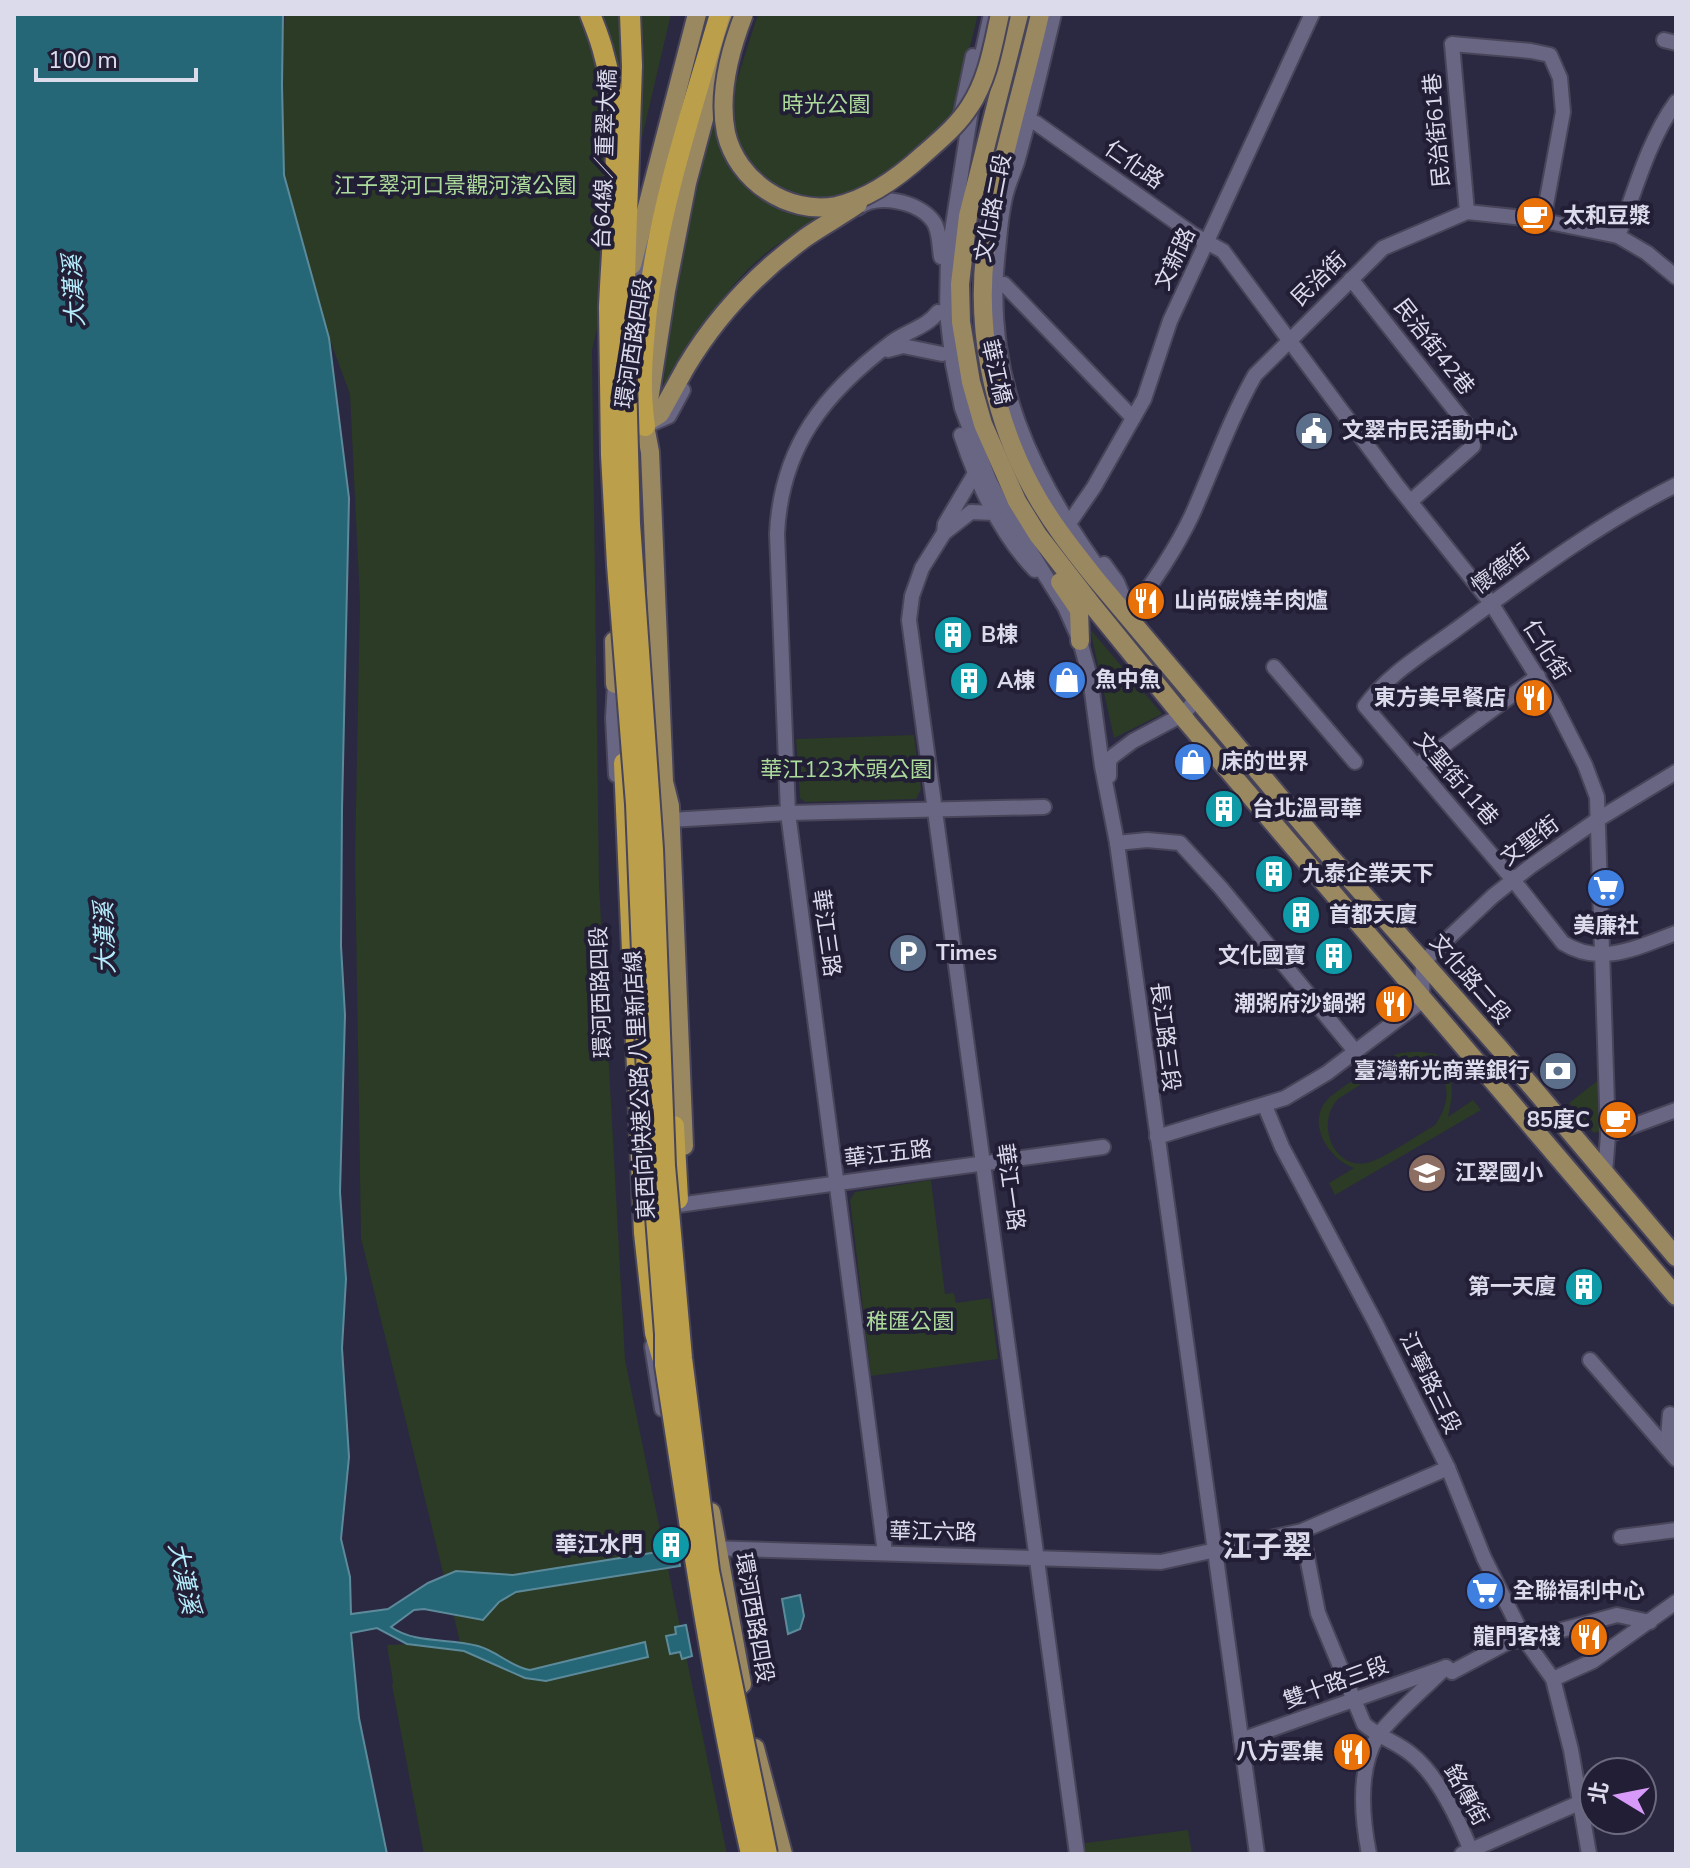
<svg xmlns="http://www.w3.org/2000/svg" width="1690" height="1868" font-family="'Nunito Sans','Noto Sans TC',sans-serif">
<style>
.green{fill:#2b3b25;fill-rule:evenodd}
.water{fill:#256777;stroke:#5c8a9a;stroke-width:2}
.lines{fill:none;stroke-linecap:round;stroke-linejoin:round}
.minor-casing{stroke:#48455a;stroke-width:18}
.major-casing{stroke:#48455a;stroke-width:22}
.highway-casing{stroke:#48455a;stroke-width:24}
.minor{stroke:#686682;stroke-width:14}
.major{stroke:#9a8861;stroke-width:18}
.highway{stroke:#bb9f4b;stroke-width:20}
.major-bridge-casing{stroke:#48455a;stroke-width:22;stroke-linecap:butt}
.highway-bridge-casing{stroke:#48455a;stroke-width:24;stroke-linecap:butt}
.major-bridge{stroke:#9a8861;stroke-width:18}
.highway-bridge{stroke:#bb9f4b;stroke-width:20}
.labels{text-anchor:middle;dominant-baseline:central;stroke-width:8;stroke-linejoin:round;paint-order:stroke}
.park-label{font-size:22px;fill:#acda9a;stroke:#211e36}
.street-label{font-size:22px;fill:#dcdbec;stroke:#211e36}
.poi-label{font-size:22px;font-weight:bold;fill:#dcdbec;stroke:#211e36;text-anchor:start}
.water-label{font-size:24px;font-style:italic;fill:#b6edfc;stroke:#211e36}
.district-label{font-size:30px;font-weight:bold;fill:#dcdbec;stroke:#211e36}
</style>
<rect width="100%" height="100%" fill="#2b2841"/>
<g class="green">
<polygon points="285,14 671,14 592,350 599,884 625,1360 727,1854 424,1854 392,1685 393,1682 387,1645 460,1642 361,1238 355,858 360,602 350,394 274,189"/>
<polygon points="758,14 978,14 951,123 933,143 855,196 808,202 766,186 731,138 731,98"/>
<path d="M716,114L762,194L850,208C827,219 800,229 778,244C723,283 695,341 659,398L663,386C674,294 691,204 716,114Z"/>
<polygon points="1090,629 1162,714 1114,738"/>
<polygon points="914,735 921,789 916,799 805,802 800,798 796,739"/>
<path d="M1422,1052L1436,1054C1455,1073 1454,1092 1448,1117L1473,1100L1481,1110L1335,1195L1329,1183L1354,1168C1329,1159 1305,1123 1328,1099C1334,1092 1387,1057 1397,1054C1404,1052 1414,1052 1422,1052ZM1413,1060C1450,1067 1455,1097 1435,1125C1416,1136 1390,1155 1370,1162C1336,1173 1314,1125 1338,1099L1396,1062Z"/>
<polygon points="1600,1079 1601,1131 1594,1133 1569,1103"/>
<polygon points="931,1180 945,1294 954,1293 956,1303 990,1298 998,1359 871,1376 850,1200 855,1192"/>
<polygon points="1188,1830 1192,1854 1086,1854 1085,1843"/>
</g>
<g class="water">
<path d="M14,14H283L282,85L284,175L329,338L349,498L342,809L341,946L345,1015L340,1192L346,1279L342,1348L349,1457L341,1539L350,1577L351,1614L388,1609L428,1583L456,1571L513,1575L677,1549L680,1566L516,1592L499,1602L483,1620L424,1609L414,1610L391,1627C415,1644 450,1638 478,1646C497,1651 511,1667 530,1670L645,1642L648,1657L546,1681L525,1678L464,1651L407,1644L377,1628L351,1633L359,1718L387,1854H14Z"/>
<polygon points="800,1595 804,1616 800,1629 788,1634 782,1599"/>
<polygon points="686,1625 692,1656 682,1659 680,1652 670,1654 666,1636 676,1634 675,1627"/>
</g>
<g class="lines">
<g class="minor-casing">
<g id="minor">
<path d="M1054,14C1042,63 1031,113 1017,162C1014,171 1010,180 1007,190C1001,209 1000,231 998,250C983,376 1032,477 1104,576"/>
<polyline points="1664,40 1676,43"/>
<polyline points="979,68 991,14"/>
<polyline points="972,104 948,257 947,313 953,364 962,408 989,480 1004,509 1065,607 1080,641 1090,677 1102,766 1117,843 1257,1854"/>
<polyline points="961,114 973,56"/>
<polyline points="1036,123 1194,235 1223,251 1396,484 1491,603 1553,702 1585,765 1597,797 1608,1135 1605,1173"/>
<path d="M858,208C877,193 918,201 933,221C940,230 939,246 941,257"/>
<polyline points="1467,212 1452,44 1531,51 1550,55 1560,78 1563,112 1543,221"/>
<path d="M1618,236C1635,191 1648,141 1676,102"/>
<polyline points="1351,279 1472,432 1473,446 1411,501"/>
<polyline points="1004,284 1133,418"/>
<polyline points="636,309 650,227"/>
<polyline points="888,350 903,346 942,354"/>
<polyline points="653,423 669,416 683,390"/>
<path d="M961,435C977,483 999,533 1035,570"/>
<path d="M1676,485C1596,525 1526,578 1454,631C1424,653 1387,675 1365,706L1514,881L1563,943C1601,967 1638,947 1676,933"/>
<polyline points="995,513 971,512 944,533 922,568 912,596 909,620 1077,1854"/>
<polyline points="1072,519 1094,487 1144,399 1170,321 1312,14"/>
<polyline points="944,533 945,524 974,475"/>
<polyline points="1104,564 1117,582 1128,609"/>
<path d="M1123,603L1130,614C1153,582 1175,551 1192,515C1213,468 1230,419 1255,375L1383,248L1467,212L1534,219L1618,236L1647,253L1676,277"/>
<polyline points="1274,667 1355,762"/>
<polyline points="615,684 613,718 616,775"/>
<polyline points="1416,766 1538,676"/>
<polyline points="1109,776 1109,761 1113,756 1133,741 1182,715 1197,699"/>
<polyline points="670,820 788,813 1044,807"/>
<polyline points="1117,843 1147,840 1180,843 1221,888 1355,1051"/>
<polyline points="1265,1106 1282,1147 1375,1322 1448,1468 1484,1558 1525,1640 1553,1679 1571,1750 1589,1854"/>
<polyline points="1608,1135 1676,1110"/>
<polyline points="1157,1137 1285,1098 1327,1073 1422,1001 1423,962 1493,896 1531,866 1597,820 1676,772"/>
<polyline points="678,1205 1103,1147"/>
<polyline points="652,1346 662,1409"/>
<polyline points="1590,1360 1676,1459"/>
<polyline points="1667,1448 1670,1414"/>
<path d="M1302,1531L1318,1613L1364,1724C1380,1738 1395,1741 1411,1754C1438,1775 1460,1822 1472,1854"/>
<polyline points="1621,1537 1676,1530"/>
<polyline points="709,1548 1161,1562 1302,1531 1448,1468"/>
<path d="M885,1553L788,813L777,534C781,447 824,393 892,342C907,331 927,327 938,312"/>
<polyline points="1446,1667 1452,1672 1510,1641 1525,1640 1617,1615 1650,1622"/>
<polyline points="1553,1679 1593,1661 1676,1602"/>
<polyline points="1241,1740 1446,1667"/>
<path d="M1369,1854C1362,1818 1357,1771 1377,1737C1389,1719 1426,1687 1443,1670"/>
<polyline points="1462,1854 1579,1803"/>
</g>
</g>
<g class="major-casing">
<g id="major">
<polyline points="1019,14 968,216 960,284 961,322 971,382 983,424 1017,501 1038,535 1093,606 1188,723 1676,1296"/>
<path d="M1040,14C1023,89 999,164 987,240C974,323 992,414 1032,488C1049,520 1072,549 1095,578L1326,852L1500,1049L1676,1257"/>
<polyline points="632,265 697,14"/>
<polyline points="641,426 660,414 686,367"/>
<polyline points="1060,582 1079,610 1080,641"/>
<polyline points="614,641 615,684"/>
<polyline points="684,1146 670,806 664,782 650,452 645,426 666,291 687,183 732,14"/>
<polyline points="711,1512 742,1684"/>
<polyline points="755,1748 783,1854"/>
</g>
</g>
<g class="highway-casing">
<g id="highway">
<path d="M590,14C595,27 601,41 604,55C625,126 612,232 609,307"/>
<polyline points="624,306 632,66 630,14"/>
<path d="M645,426C639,386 643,349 647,310C659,208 691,112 720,14"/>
<polyline points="624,763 644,1233 655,1333 662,1357"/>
<polyline points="674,1126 678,1199"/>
</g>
</g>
<use href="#minor" class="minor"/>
<use href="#major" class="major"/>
<use href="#highway" class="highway"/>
<g class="major-bridge-casing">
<g id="major-bridge">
<path d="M744,14C730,50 718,94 726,133C737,181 788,215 836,206C869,199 900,176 924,154C941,139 958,125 970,106C988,79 993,45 1000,14"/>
<path d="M686,367C717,315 756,274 805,238C822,226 841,216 858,204"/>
</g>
</g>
<g class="highway-bridge-casing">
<g id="highway-bridge">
<polyline points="624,306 630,524 653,849 665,1166 682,1358 709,1571 767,1854"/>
<path d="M609,307L611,455L617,565L636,804L649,1125L665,1334V1365C690,1529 714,1692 751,1854"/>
</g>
</g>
<use href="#major-bridge" class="major-bridge"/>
<use href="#highway-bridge" class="highway-bridge"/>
</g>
<defs>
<g id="cafe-disc" transform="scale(2)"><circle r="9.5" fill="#e8710a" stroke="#211e36"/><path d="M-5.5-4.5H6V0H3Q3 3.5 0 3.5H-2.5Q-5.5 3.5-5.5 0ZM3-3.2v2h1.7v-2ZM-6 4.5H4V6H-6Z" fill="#fff"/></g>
<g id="civic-disc" transform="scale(2)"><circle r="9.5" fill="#5c6f8a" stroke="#211e36"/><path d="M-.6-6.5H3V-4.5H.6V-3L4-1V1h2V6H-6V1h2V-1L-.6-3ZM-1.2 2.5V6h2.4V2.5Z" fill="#fff"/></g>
<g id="restaurant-disc" transform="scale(2)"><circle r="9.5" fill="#e8710a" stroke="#211e36"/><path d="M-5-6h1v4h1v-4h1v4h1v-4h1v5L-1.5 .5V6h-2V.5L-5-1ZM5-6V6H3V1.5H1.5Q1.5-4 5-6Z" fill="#fff"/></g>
<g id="building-disc" transform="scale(2)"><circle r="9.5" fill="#0f9aa8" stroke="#211e36"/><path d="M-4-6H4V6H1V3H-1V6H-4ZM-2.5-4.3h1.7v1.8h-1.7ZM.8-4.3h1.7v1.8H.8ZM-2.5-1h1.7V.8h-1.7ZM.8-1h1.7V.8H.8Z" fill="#fff"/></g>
<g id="shop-disc" transform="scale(2)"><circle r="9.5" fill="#3f7fe0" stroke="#211e36"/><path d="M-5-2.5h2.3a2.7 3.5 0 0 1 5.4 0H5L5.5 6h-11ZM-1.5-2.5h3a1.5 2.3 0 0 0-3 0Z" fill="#fff"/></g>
<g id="supermarket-disc" transform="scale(2)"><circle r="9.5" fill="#3f7fe0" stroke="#211e36"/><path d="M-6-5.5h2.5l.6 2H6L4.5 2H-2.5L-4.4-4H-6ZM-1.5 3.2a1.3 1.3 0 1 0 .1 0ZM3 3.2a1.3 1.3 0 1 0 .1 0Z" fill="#fff"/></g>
<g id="parking-disc" transform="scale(2)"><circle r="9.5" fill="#5c6f8a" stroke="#211e36"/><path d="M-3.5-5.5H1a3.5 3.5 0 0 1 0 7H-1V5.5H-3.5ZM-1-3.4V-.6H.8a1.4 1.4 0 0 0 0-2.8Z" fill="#fff"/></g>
<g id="bank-disc" transform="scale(2)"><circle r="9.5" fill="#5c6f8a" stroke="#211e36"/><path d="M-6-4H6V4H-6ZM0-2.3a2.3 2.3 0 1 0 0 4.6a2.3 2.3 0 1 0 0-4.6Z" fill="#fff"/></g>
<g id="school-disc" transform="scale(2)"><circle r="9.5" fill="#8d6e63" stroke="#211e36"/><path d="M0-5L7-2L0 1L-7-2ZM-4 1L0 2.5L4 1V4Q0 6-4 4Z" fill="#fff"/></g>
</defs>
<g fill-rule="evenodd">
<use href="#cafe-disc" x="1535" y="216"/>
<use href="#civic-disc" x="1314" y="431"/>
<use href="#restaurant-disc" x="1146" y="601"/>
<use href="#building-disc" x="953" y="635"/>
<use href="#shop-disc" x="1067" y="680"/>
<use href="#building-disc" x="969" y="681"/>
<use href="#restaurant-disc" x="1534" y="698"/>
<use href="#shop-disc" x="1193" y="762"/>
<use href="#building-disc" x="1224" y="809"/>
<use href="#building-disc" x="1274" y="874"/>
<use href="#supermarket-disc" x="1606" y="888"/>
<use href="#building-disc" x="1301" y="915"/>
<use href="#parking-disc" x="908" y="953"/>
<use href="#building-disc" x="1334" y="956"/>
<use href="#restaurant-disc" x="1394" y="1004"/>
<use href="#bank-disc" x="1558" y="1071"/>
<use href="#cafe-disc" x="1618" y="1120"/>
<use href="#school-disc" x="1427" y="1173"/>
<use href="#building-disc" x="1584" y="1287"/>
<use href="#building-disc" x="671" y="1545"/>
<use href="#supermarket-disc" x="1485" y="1591"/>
<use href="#restaurant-disc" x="1589" y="1637"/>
<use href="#restaurant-disc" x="1352" y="1752"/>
</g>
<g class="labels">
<g class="park-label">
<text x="826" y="105">時光公園</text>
<text x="455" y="186">江子翠河口景觀河濱公園</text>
<text x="846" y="770">華江123木頭公園</text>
<text x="910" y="1322">稚匯公園</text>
</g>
<g class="street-label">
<text transform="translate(1437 130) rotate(-95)">民治街61巷</text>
<text transform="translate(605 159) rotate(-88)">台64線／重翠大橋</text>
<text transform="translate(1134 165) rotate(35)">仁化路</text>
<text transform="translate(993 208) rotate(-79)">文化路二段</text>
<text transform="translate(1175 259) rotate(-65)">文新路</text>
<text transform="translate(1319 279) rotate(-44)">民治街</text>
<text transform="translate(634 343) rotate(-81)">環河西路四段</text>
<text transform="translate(1434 347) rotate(52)">民治街42巷</text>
<text transform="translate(996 372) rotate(77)">華江橋</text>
<text transform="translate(1501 569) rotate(-37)">懷德街</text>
<text transform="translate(1546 650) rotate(58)">仁化街</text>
<text transform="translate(1456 779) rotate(49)">文聖街11巷</text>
<text transform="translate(1530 841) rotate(-37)">文聖街</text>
<text transform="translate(826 933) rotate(82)">華江三路</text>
<text transform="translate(1470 979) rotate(49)">文化路二段</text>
<text transform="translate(601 992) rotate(-92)">環河西路四段</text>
<text transform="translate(1165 1037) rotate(83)">長江路三段</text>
<text transform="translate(640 1085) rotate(-93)">東西向快速公路 八里新店線</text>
<text transform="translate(888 1154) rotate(-7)">華江五路</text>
<text transform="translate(1010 1187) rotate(82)">華江一路</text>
<text transform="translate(1430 1383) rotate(64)">江寧路三段</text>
<text transform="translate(933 1532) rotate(1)">華江六路</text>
<text transform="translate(754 1618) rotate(80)">環河西路四段</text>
<text transform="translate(1336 1683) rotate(-20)">雙十路三段</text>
<text transform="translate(1466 1795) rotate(61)">銘傳街</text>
</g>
<g class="poi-label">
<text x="1563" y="216">太和豆漿</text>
<text x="1342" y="431">文翠市民活動中心</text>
<text x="1174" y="601">山尚碳燒羊肉爐</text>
<text x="981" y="635">B棟</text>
<text x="1095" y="680">魚中魚</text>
<text x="997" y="681">A棟</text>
<text x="1506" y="698" text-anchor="end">東方美早餐店</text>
<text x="1221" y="762">床的世界</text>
<text x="1252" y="809">台北溫哥華</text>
<text x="1302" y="874">九泰企業天下</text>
<text x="1329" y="915">首都天廈</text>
<text x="1606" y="926" text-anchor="middle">美廉社</text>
<text x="936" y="953">Times</text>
<text x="1306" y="956" text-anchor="end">文化國寶</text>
<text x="1366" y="1004" text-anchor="end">潮粥府沙鍋粥</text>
<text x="1530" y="1071" text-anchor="end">臺灣新光商業銀行</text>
<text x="1590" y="1120" text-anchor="end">85度C</text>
<text x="1455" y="1173">江翠國小</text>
<text x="1556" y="1287" text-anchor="end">第一天廈</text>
<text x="643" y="1545" text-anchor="end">華江水門</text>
<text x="1513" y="1591">全聯福利中心</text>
<text x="1561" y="1637" text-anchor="end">龍門客棧</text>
<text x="1324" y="1752" text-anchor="end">八方雲集</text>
</g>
<g class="water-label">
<text transform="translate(74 291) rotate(-93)">大漢溪</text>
<text transform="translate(105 938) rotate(-92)">大漢溪</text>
<text transform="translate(184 1578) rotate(78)">大漢溪</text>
</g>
<g class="district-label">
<text x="1267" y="1547">江子翠</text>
</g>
</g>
<rect width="1690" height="1868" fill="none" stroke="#dcdbec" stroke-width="32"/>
<g transform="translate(1618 1796) rotate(280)"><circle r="38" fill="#211e36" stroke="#6c6a7f" stroke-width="2"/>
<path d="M0-6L14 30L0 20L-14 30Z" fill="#d89af8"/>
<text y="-12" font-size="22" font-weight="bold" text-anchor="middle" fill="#dcdbec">北</text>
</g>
<path d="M36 68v12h160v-12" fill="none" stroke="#dcdbec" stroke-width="4"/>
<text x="48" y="68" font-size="24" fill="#dcdbec" stroke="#211e36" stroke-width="6" paint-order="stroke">100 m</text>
</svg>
